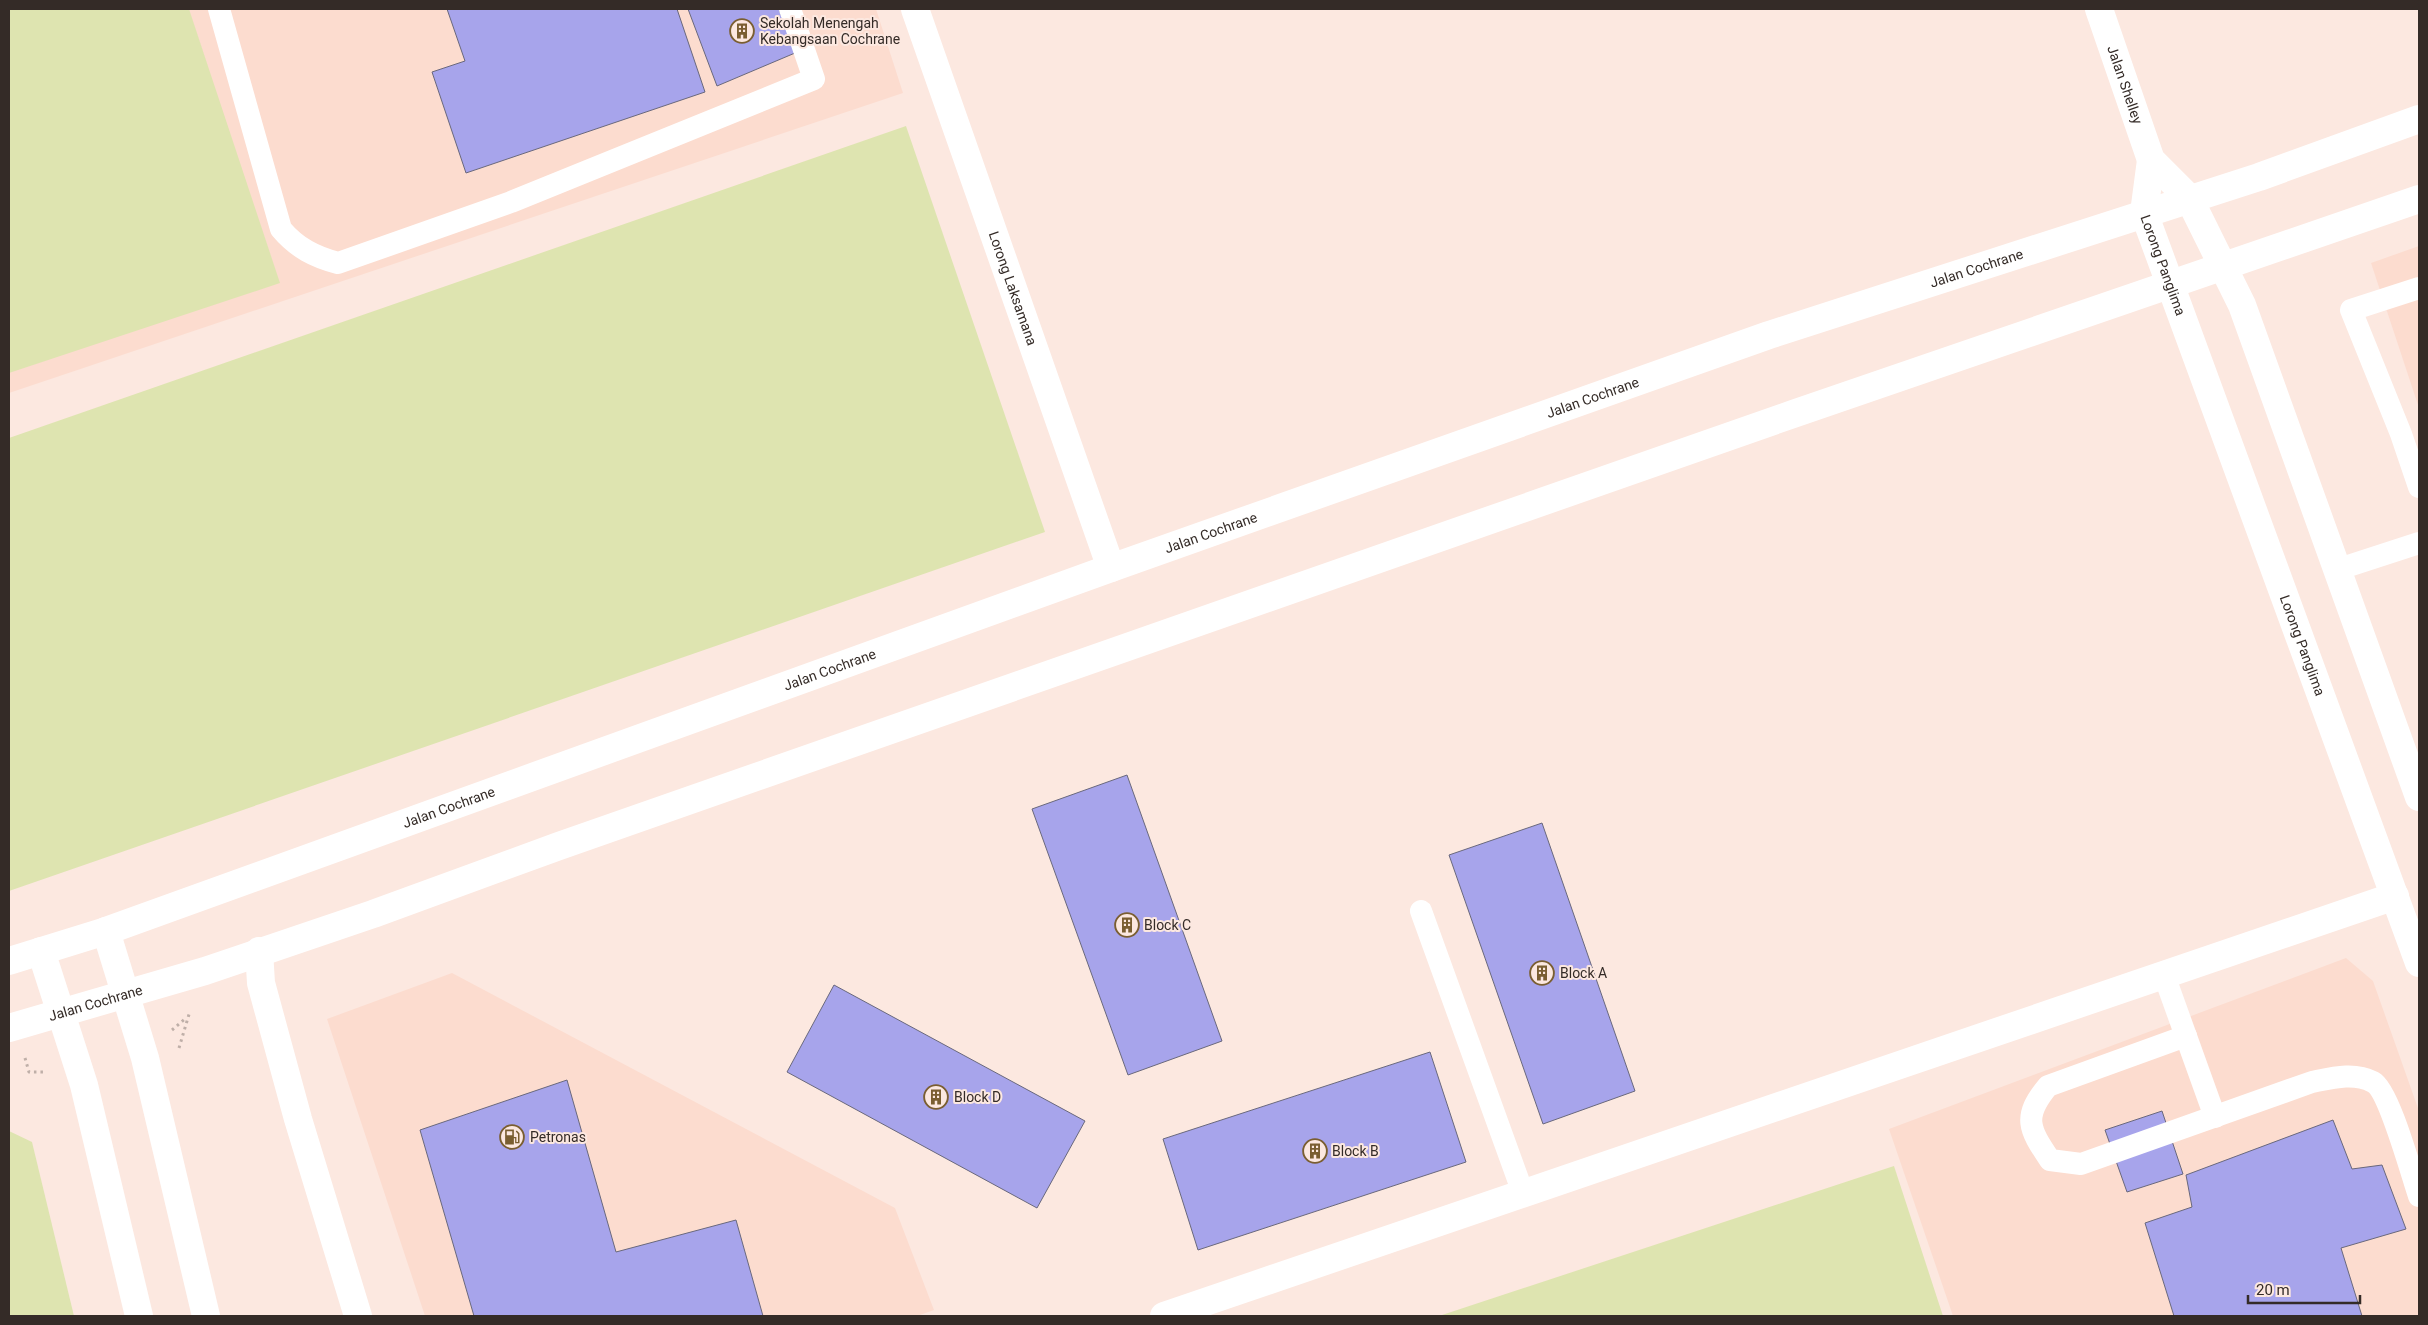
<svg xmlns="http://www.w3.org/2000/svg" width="2428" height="1325" font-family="Roboto,sans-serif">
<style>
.built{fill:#fcdccf}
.green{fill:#dee4b0}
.building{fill:#a7a4eb;stroke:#69687c}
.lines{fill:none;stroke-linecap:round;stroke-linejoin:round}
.path{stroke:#bfafa8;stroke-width:3;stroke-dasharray:2.5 4;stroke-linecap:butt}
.service{stroke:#fff;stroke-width:22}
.minor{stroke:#fff;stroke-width:28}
.tertiary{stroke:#fff;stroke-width:28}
.labels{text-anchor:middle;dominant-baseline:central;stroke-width:4;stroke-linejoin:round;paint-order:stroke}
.poi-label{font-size:14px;fill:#342b27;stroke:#fce8e0;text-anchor:start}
.street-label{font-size:14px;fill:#342b27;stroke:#fce8e0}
</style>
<rect width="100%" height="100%" fill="#fce8e0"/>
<g class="built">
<polygon points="9,9 876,9 903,93 9,393"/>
<polygon points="2419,246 2419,408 2371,263"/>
<polygon points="2346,958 2373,981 2419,1111 2419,1316 1953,1316 1889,1129"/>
<polygon points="452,973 895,1208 934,1310 917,1316 425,1316 327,1019"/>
</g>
<g class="green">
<polygon points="9,9 189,9 280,283 9,373"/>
<polygon points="906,126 1045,532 9,891 9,438"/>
<polygon points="9,1131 32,1142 74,1316 9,1316"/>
<polygon points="1894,1166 1943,1316 1439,1316"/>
</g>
<g class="building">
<polygon points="447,9 677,9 705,92 466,173 432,72 465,61"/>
<polygon points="688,9 779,9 795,53 717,86"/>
<polygon points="1127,775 1222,1041 1128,1075 1032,809"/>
<polygon points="1542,823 1635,1091 1543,1124 1449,855"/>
<polygon points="834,985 1085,1121 1037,1208 787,1072"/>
<polygon points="1430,1052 1466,1162 1198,1250 1163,1139"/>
<polygon points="567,1080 616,1252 736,1220 763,1316 474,1316 420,1130"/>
<polygon points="2162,1111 2183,1174 2127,1192 2105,1130"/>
<polygon points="2333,1120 2352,1169 2382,1165 2406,1229 2341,1248 2362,1316 2174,1316 2145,1223 2192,1207 2186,1175"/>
</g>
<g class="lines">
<g class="path">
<polyline points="172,1030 186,1018"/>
<polyline points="179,1048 190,1011"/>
<polyline points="25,1058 29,1072 46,1072"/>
</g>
<g class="service">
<path d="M219,9L281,229C297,248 315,257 338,263L511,202L814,79L790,9"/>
<polyline points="2419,288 2351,310 2401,434 2419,487"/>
<polyline points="2336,570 2419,543"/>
<polyline points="1421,911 1523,1193"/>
<polyline points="2164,975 2215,1117"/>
<path d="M2186,1036L2048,1086C2022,1117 2029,1129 2050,1160L2081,1164L2312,1082C2332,1078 2354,1072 2373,1082C2389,1090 2412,1176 2419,1196"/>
</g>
<g class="minor">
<path id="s1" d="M915,9L1111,568"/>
<polyline points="259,951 261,983 298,1119 358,1316"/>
<polyline points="1164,1316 2395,896"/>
</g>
<g class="tertiary">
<path id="s2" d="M2099,9L2151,160L2189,198L2242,305L2419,797"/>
<path id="s3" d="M2151,160L2144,213L2419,963"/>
<polyline points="106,931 145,1058 206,1316"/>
<polyline points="41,951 84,1085 139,1316"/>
<path id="s4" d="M9,961L106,931L1111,568L1769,335L2259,177L2419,119"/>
<path id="s5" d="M9,1028L205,971L373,914L559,846L1793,414L2419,199"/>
</g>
</g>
<defs>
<g id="building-ring" transform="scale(1.25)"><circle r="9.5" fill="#fce8e0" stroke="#7a5e31" stroke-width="1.5"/><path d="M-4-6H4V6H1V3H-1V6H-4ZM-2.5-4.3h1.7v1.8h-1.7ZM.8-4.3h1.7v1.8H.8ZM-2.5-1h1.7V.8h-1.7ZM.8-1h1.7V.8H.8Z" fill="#7a5e31"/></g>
<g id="fuel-ring" transform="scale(1.25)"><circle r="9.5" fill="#fce8e0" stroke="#7a5e31" stroke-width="1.5"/><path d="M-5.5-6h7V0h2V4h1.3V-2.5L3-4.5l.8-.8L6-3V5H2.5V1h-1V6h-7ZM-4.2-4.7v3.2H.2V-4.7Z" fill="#7a5e31"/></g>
</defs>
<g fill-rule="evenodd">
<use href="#building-ring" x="742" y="31"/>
<use href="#building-ring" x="1127" y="925"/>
<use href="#building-ring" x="1542" y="973"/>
<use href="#building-ring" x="936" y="1097"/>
<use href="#fuel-ring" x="512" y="1137"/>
<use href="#building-ring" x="1315" y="1151"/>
</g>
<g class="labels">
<g class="poi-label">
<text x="760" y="23">Sekolah Menengah<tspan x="760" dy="16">Kebangsaan Cochrane</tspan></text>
<text x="1144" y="925">Block C</text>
<text x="1560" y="973">Block A</text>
<text x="954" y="1097">Block D</text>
<text x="530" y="1137">Petronas</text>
<text x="1332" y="1151">Block B</text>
</g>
<g class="street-label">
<text stroke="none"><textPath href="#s2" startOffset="80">Jalan Shelley</textPath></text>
<text stroke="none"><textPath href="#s3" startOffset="109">Lorong Panglima</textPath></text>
<text stroke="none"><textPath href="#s4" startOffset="2086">Jalan Cochrane</textPath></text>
<text stroke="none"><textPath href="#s1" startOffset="296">Lorong Laksamana</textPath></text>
<text stroke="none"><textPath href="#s4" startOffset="1681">Jalan Cochrane</textPath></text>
<text stroke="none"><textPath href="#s4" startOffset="1276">Jalan Cochrane</textPath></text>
<text stroke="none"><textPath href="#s3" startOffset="514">Lorong Panglima</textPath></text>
<text stroke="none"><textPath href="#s4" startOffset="871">Jalan Cochrane</textPath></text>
<text stroke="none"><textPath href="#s4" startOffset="466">Jalan Cochrane</textPath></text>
<text stroke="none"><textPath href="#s5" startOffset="90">Jalan Cochrane</textPath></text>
</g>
</g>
<rect width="2428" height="1325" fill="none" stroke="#342b27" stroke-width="20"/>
<path d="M2248 1295v8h112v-8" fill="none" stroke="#342b27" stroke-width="2.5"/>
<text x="2256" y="1295" font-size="15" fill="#342b27" stroke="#fce8e0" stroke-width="4" paint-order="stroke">20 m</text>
</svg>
